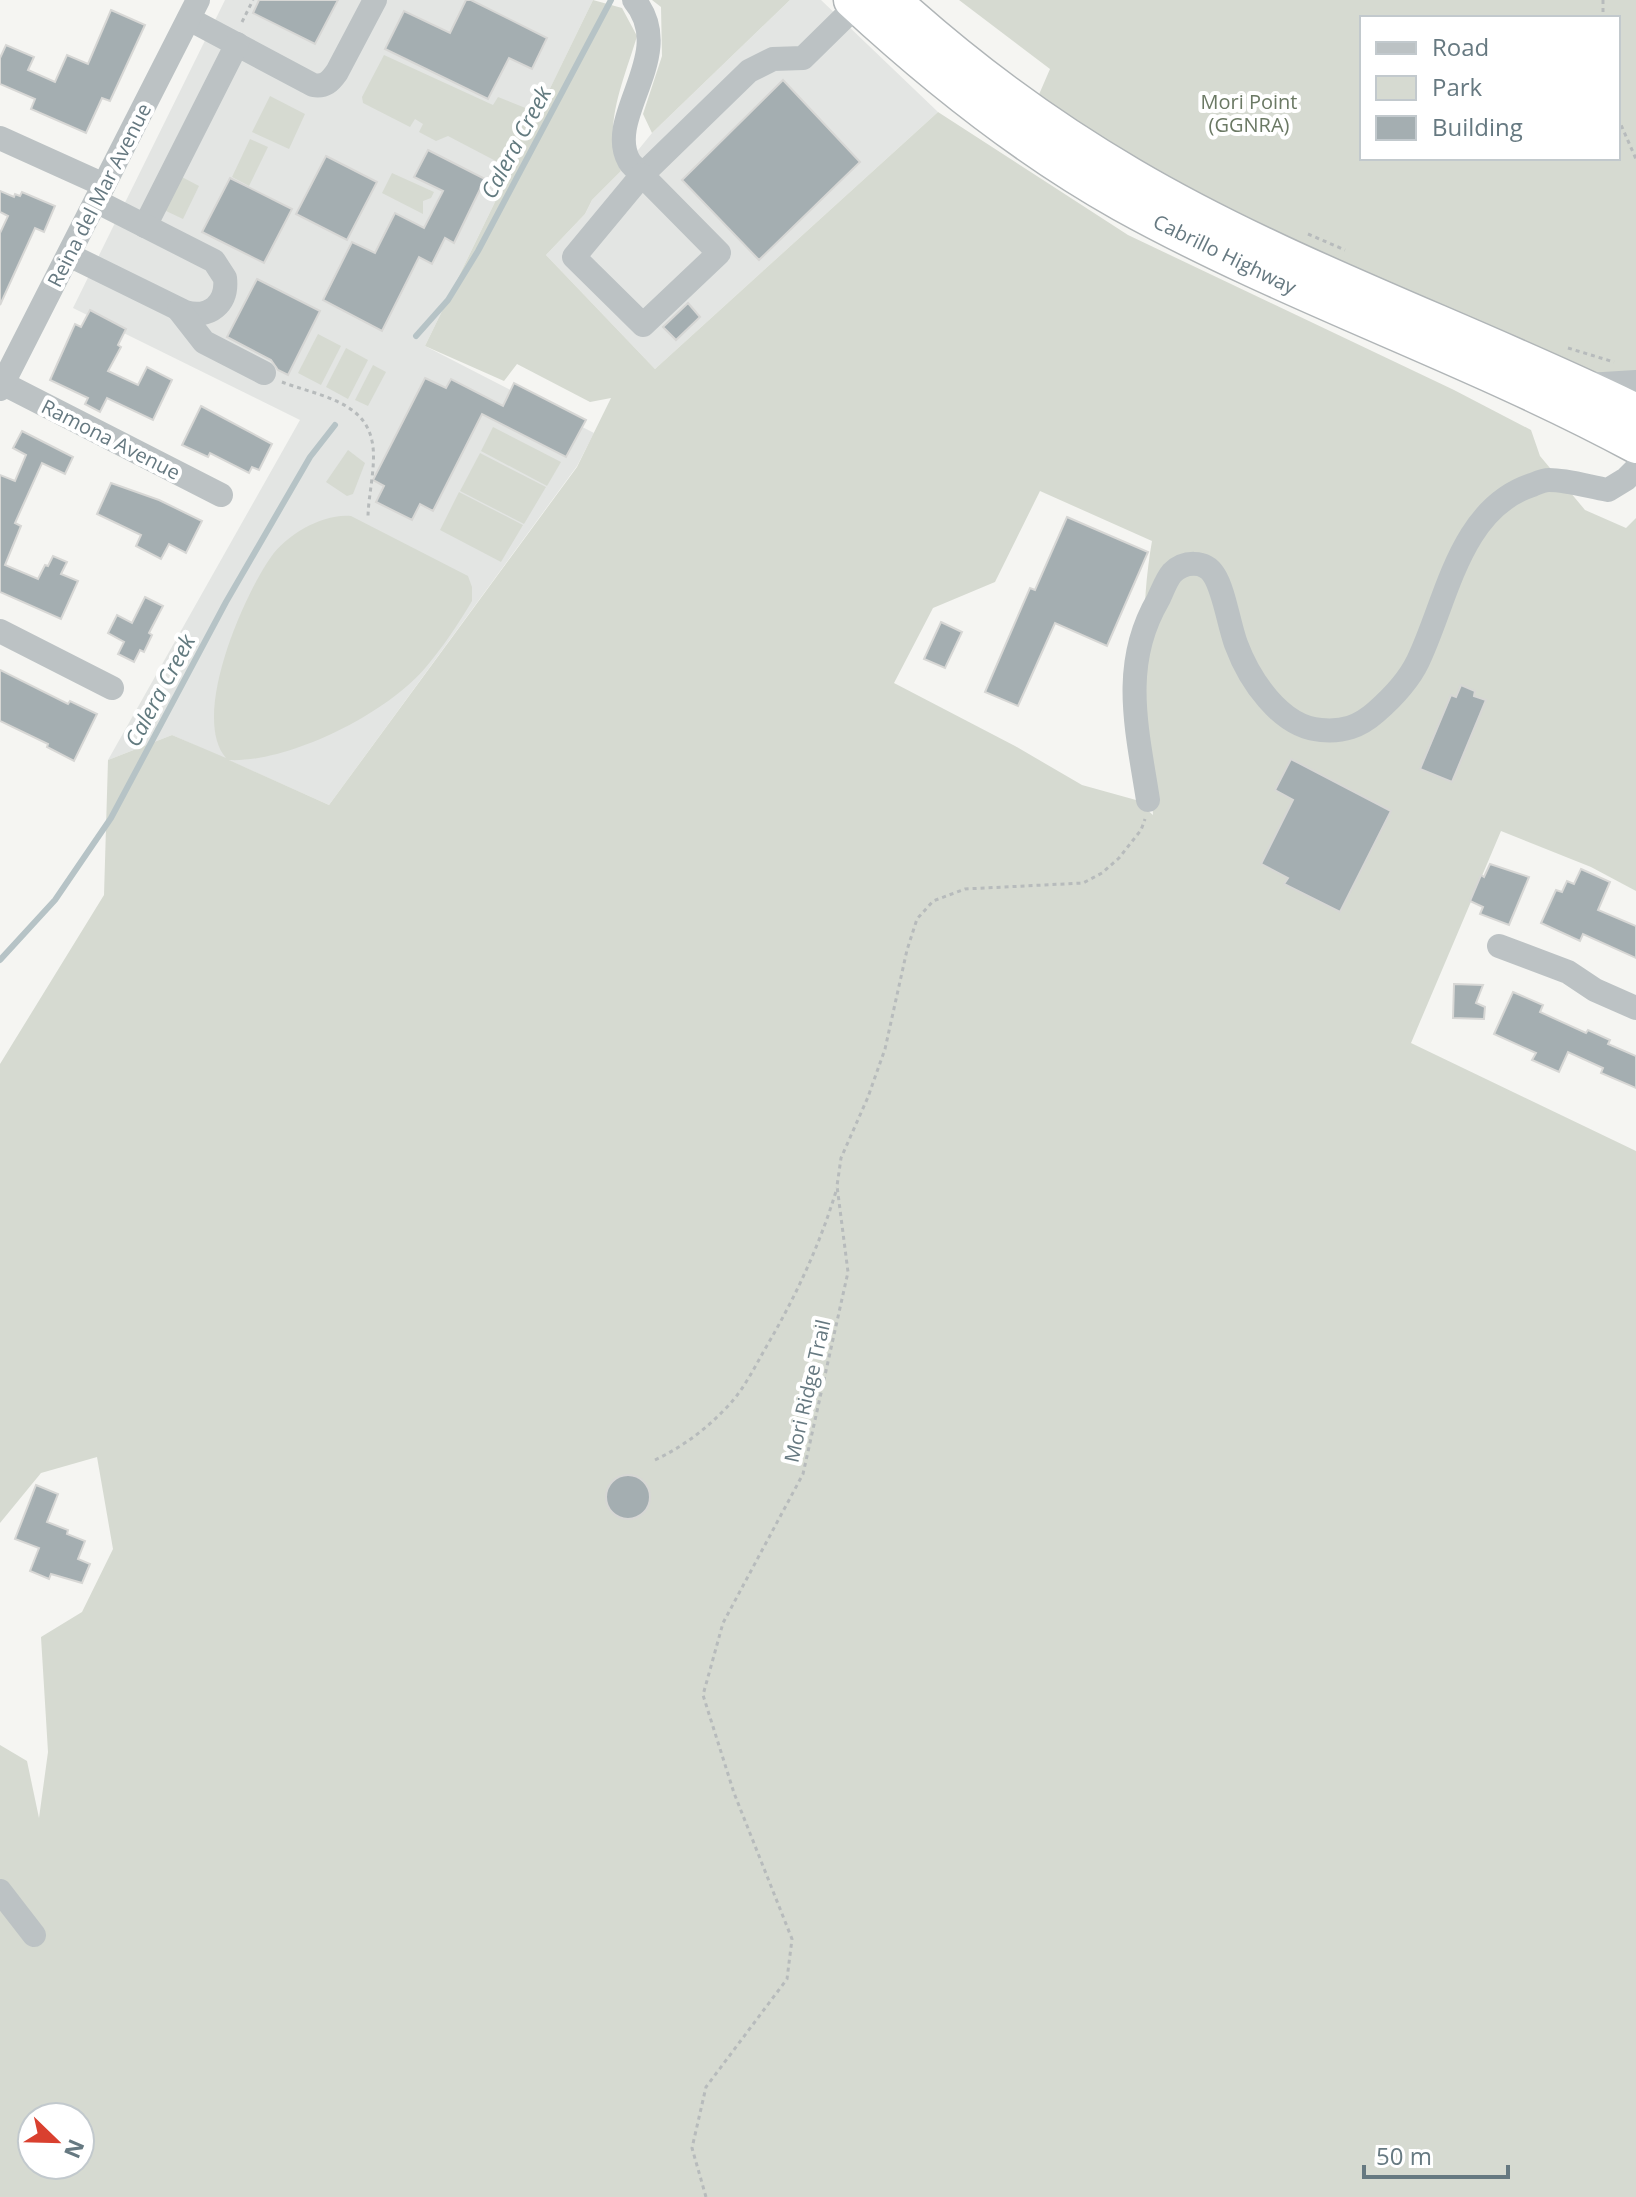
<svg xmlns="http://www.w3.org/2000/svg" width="1636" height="2197" font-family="'Open Sans',sans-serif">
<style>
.built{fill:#e3e5e3}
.green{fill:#d6dad1;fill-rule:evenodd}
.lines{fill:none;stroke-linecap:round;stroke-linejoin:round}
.stream{stroke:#b6c3c6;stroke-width:6}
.building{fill:#a4aeb1;stroke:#d7d7d5;stroke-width:2}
.highway-casing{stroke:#b0b5b7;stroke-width:39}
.path{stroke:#b7bbbc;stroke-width:3;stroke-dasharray:4 4;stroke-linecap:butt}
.minor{stroke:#bcc2c4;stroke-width:24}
.highway{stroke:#fff;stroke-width:36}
.labels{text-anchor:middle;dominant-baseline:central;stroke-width:8;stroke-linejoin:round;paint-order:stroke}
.park-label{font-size:20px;fill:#6b7964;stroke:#fff}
.street-label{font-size:20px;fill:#667981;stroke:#fff}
.water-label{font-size:22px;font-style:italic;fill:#627a7f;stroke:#fff}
</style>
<rect width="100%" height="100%" fill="#f5f5f2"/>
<g class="built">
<polygon points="225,0 593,0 425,346 594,433 577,466 329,805 172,735 108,760 300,420 73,308"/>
<polygon points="790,0 821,0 938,112 655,369 546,255 585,214 592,200 621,171 652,133"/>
</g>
<g class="green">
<path d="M593,0L622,8L637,36C625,78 600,129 621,171L592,200L585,214L546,255L655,369L938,112L1128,235L1454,390L1531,430L1540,456L1585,510L1626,528L1636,518V891L1591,867L1501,831L1411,1043L1636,1151V2197H0V1745L27,1761L39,1818L48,1752L41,1637L82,1612L113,1549L97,1457L41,1473L0,1523V1064L104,895L108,760L172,735L226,758C190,717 244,595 271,557C287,534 324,513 351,516L468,576L472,587V601C459,623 443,647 426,667C388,713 289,763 229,760L329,805L577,467L611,398L590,402L517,364L504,381L425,346L511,169L448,136L436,141L419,132L423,124L415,119L410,127L363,103L362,97L384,55L493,105L498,97L538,113ZM1040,491L1152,541C1136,631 1148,724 1153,815L1136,800L1082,785L1015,746L894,683L933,608L995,582ZM32,2117H80V2165H32Z"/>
<polygon points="652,0 790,0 652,133 643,114 662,56 661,7"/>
<path d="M959,0H1636V412L1031,113L1050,69ZM1362,18H1618V158H1362Z"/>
<polygon points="270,96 305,114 289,149 252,132"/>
<polygon points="250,139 268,147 249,186 232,177"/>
<polygon points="392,173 434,192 431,198 423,201 423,214 382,193"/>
<polygon points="180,176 199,186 183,219 164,210"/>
<polygon points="318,334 341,346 321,385 298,373"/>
<polygon points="346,348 368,360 348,399 326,387"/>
<polygon points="373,365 386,372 368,406 355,400"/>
<polygon points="493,427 561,462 547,486 481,451"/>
<polygon points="348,450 365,463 353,494 347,496 326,482"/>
<polygon points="480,453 546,487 524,524 460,491"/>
<polygon points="459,492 523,525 501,562 440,530"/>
</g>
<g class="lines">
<g class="stream">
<polyline points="416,336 448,300 478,251 611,0"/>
<polyline points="0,960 55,900 111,818 226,602 310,457 335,425"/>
</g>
</g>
<g class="building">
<polygon points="259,0 338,0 315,44 253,13"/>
<polygon points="466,0 471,0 547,38 532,69 509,58 488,99 385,49 404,11 450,33"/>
<polygon points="111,10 145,25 110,101 102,98 86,133 31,109 35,99 0,84 0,58 6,45 34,57 28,70 55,82 67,55 88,64"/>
<polygon points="783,80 860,162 759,260 682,180"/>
<polygon points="428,150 485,179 454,243 445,238 432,264 419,257 382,331 323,300 352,242 375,253 395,213 424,228 443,191 414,177"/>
<polygon points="326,156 377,182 347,240 296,214"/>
<polygon points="230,178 292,209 264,263 202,232"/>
<polygon points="0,191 14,197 15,194 20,196 22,192 55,206 44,232 35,228 0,305 0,233 8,216 0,212"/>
<polygon points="257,279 320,311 288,375 278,370 271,360 227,337"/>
<polygon points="688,303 700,317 676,340 663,327"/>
<polygon points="90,310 126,329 118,345 121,347 108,371 138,385 147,367 172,380 153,420 107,398 100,412 85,404 88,398 50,380 75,324 81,327"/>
<polygon points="425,378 446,388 451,379 503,406 514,383 586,420 566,457 482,414 433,511 420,504 412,520 376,502 384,486 373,480"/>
<polygon points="201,406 272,444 259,470 252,467 249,473 210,453 208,457 182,445"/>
<polygon points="22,431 73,457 65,474 42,463 15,523 21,526 5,565 38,579 45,565 48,566 53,556 67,562 61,574 78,581 61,619 0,592 0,475 15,481 26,455 13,448"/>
<polygon points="111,483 159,500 202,521 186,553 169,544 161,559 136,546 141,535 97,514"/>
<polygon points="1067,517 1148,552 1107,646 1055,623 1018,706 985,692 1030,588 1035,590"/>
<polygon points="145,597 163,606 149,633 152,635 144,652 140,650 134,662 118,654 124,642 108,633 117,615 132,623"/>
<polygon points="941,622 962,632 945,668 924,659"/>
<polygon points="0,670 68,704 70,701 97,714 74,761 47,747 48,744 0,721"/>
<polygon points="1461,685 1475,691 1474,696 1486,700 1452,782 1420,769 1451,695 1456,697"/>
<polygon points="1291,759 1391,811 1340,912 1284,884 1288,878 1261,864 1293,800 1275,790"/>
<polygon points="1490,864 1529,877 1509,925 1480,914 1483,907 1470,901 1481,875 1484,877"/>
<polygon points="1581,869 1610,882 1598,910 1636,926 1636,958 1583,934 1580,941 1541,923 1556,890 1562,892 1567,881 1574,884"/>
<polygon points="1454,984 1483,985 1476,1003 1485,1007 1484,1019 1453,1018"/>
<polygon points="1513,992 1543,1005 1540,1012 1586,1033 1588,1030 1610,1040 1608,1044 1636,1056 1636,1088 1601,1073 1603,1068 1568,1052 1559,1072 1532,1060 1536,1053 1494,1034"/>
<circle cx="628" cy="1497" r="22"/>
<polygon points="36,1485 58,1494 47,1522 68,1530 67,1534 85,1541 78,1559 90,1564 82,1583 51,1574 49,1579 30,1571 39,1548 15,1539"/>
</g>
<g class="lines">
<g class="highway-casing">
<g id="highway">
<path d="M852,0C934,76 1024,148 1122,203C1288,295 1469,355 1636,445"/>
<path d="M892,0C966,67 1045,126 1131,176C1289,269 1471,331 1636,412"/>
</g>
</g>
<g class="path">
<polyline points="1603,0 1603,18"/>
<polyline points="242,22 253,0"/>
<polyline points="1618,118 1636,159"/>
<polyline points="1308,234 1345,250"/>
<polyline points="1568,348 1614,362"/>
<path d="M282,382C315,395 364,400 372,441C377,463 368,495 368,518"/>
<path d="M655,1460C682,1447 704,1431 724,1410C742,1393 753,1370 765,1349C795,1298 820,1245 837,1188"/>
<polyline points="706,2197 692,2148 706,2087 787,1979 792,1939 734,1793 703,1695 723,1623 803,1474 848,1272 837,1186 841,1158 868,1097 885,1049 907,950 917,919 933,901 965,889 1083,883 1102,873 1119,858 1141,830 1145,819"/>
</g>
<g class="minor">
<path d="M634,0C679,54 604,116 629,161C632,166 639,171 642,175L749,71L773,59L803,58L857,5"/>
<path d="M189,19L313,85C325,87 330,82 337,72L375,0"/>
<polyline points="0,138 104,185"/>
<polygon points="642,175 719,253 643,325 574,257"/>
<polyline points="145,226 237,44"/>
<path d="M69,255L185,312C209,319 228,304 225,278L214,261L96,201"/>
<polyline points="179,310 204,342 264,373"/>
<polyline points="0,382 221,495"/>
<polyline points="1587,385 1636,382"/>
<polyline points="0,389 198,0"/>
<polyline points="0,631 112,688"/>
<path d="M1148,800C1137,729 1120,665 1158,600C1162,592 1166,580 1172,573C1184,561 1205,560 1214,575C1224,590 1229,625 1236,644C1249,679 1280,727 1321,730C1343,732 1359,727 1376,712C1392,698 1408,682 1418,661C1447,601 1459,509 1532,485C1537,483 1543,480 1549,480C1568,480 1590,487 1608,490L1626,479L1636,469"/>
<polyline points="1499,946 1568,972 1595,990 1636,1008"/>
<polyline points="0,1891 34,1935"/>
</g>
<use href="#highway" class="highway"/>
</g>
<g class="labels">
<g class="park-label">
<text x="1249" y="101">Mori Point<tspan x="1249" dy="23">(GGNRA)</tspan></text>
</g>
<g class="street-label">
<text transform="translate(99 195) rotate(-63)">Reina del Mar Avenue</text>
<text transform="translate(1225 254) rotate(26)">Cabrillo Highway</text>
<text transform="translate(111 439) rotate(27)">Ramona Avenue</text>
<text transform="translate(807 1391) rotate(-77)">Mori Ridge Trail</text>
</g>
<g class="water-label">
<text transform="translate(515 142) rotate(-62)">Calera Creek</text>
<text transform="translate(159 690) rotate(-62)">Calera Creek</text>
</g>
</g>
<rect x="1360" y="16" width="260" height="144" fill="#ffffff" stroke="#c2c9cd" stroke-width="2"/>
<rect x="1376" y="42" width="40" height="12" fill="#bcc2c4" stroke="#c2c9cd" stroke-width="2"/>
<text x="1432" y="56" font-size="24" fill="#667981">Road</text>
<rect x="1376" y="76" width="40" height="24" fill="#d6dad1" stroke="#c2c9cd" stroke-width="2"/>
<text x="1432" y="96" font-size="24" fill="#667981">Park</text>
<rect x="1376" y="116" width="40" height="24" fill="#a4aeb1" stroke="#c2c9cd" stroke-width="2"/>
<text x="1432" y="136" font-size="24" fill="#667981">Building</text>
<g transform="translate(56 2141) rotate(113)"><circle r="38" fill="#ffffff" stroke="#c2c9cd" stroke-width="2"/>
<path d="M0-6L14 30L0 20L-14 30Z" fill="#d9402f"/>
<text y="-12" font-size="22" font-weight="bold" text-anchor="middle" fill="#667981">N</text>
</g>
<path d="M1364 2165v12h144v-12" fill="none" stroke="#667981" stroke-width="4"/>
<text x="1376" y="2165" font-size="24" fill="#667981" stroke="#ffffff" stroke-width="6" paint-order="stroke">50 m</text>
</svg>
